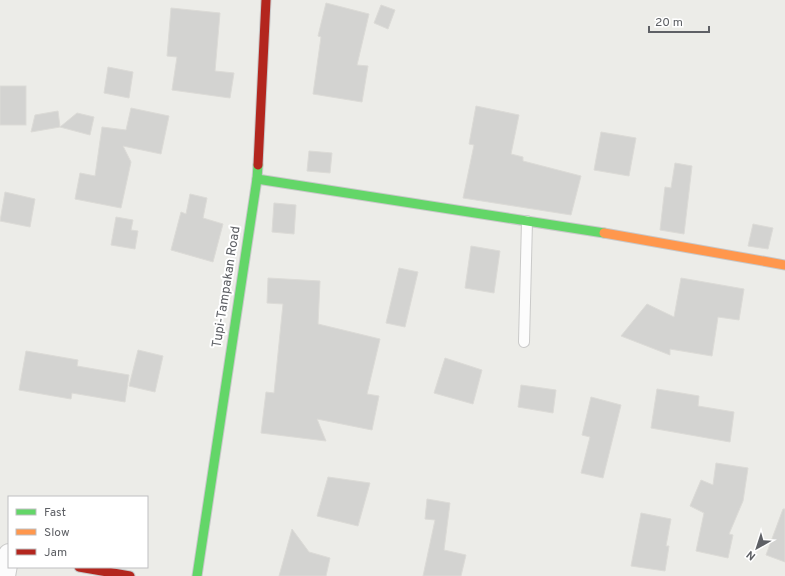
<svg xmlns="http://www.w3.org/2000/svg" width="785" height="576" font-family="Overpass,sans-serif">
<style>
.building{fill:#d3d3d1;stroke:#dcdbd7}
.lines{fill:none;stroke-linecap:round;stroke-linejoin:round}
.lane-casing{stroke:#cacac9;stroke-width:12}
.street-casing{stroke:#cacac9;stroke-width:22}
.fast-casing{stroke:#c8c8c9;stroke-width:11}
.slow-casing{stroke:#c8c8c9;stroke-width:11}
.jam-casing{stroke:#c8c8c9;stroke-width:11}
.lane{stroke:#fcfcfc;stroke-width:10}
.street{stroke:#fcfcfc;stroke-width:20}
.fast{stroke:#63d668;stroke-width:9}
.slow{stroke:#ff974d;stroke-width:9}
.jam{stroke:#b3261e;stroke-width:9}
.labels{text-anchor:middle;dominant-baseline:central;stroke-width:4;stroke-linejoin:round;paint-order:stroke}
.street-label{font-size:13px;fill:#5e6065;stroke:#fff}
</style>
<rect width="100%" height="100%" fill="#ecece8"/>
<g class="building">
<polygon points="326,3 369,14 357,65 368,66 362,102 313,94 321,37 318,36"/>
<polygon points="381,5 395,10 388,29 374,23"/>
<polygon points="171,8 220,13 215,71 234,73 230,98 172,90 177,57 167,56"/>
<polygon points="108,67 133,72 129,98 104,93"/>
<rect x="0" y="86" width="26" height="39"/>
<polygon points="476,106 519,115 511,154 523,157 523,161 581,176 571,215 463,198 474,145 469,144"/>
<polygon points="131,108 169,116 161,154 123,146 131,162 121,208 75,199 80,173 95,176 102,127 126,130"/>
<polygon points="58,111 60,127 31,132 35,115"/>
<polygon points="77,113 94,117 90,135 60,127"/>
<polygon points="601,132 636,138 629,176 594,170"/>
<polygon points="309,151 332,153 330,173 307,171"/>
<polygon points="675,163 692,166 684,234 660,230 665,187 671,188"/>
<polygon points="5,192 35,199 30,227 0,221"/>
<polygon points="190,194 207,198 203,218 223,224 213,262 171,250 181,212 186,214"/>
<polygon points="274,203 296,205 294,234 272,232"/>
<polygon points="116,217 133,220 131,230 138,231 135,249 111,245"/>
<polygon points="753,224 773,228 768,249 748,246"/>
<polygon points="471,246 500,251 494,293 465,288"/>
<polygon points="399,268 418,272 405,327 386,323"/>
<polygon points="268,278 320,281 318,324 380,339 367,394 379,396 372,430 317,419 326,441 261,433 266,392 274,393 283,304 267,303"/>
<polygon points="681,278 744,289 739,320 718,317 712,356 670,349 670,355 621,336 647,304 674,317"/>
<polygon points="138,350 163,356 155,392 129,386"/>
<polygon points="26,351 78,360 77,366 129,375 125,402 72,393 71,399 19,390"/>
<polygon points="445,358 482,370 473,404 434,393"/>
<polygon points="521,385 556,390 553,413 518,407"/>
<polygon points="657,389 699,396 698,406 734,412 730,442 651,428"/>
<polygon points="591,397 621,405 603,478 581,473 590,437 582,435"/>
<polygon points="716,463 748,468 743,501 729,534 733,535 728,558 696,551 704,513 690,506 701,480 713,485"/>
<polygon points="328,477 370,483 358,526 317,516"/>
<polygon points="427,499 450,503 444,550 466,555 461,576 423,576 435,520 425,519"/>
<polygon points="783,509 785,509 785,562 766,555"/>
<polygon points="641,513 671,519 666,546 669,546 665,571 631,566"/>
<polygon points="292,529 309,552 330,558 326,576 279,576"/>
</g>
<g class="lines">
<g class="lane-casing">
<polyline id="lane" points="524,342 527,221"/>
</g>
<g class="street-casing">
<polyline id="street" points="5,576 9,554"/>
</g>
<g class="fast-casing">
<g id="fast">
<polyline points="257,179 604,233"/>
<polyline points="197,576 257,179 258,165"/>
</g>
</g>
<g class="slow-casing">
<polyline id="slow" points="604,233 785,265"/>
</g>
<g class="jam-casing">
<g id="jam">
<polyline points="258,165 266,0"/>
<polyline points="79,567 130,576"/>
</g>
</g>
<use href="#lane" class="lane"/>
<use href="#street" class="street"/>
<use href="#fast" class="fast"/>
<use href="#slow" class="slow"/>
<use href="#jam" class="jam"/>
</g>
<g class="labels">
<g class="street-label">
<text transform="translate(227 287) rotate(-81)">Tupi-Tampakan Road</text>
</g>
</g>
<rect x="8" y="496" width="140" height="72" fill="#ffffff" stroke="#bfbfc1"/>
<rect x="16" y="509" width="20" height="6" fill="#63d668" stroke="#bfbfc1"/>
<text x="44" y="516" font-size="12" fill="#5e6065">Fast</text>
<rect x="16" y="529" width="20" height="6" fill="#ff974d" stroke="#bfbfc1"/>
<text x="44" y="536" font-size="12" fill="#5e6065">Slow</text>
<rect x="16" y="549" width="20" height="6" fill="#b3261e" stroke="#bfbfc1"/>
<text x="44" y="556" font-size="12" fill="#5e6065">Jam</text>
<g transform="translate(757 548) rotate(219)" stroke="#ffffff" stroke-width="3" paint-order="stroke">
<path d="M0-3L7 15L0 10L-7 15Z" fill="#5e6065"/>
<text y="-6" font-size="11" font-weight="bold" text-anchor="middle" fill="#5e6065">N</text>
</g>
<path d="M649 26v6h60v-6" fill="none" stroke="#5e6065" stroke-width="2"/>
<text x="655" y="26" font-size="12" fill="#5e6065" stroke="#ffffff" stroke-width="3" paint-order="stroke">20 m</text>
</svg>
